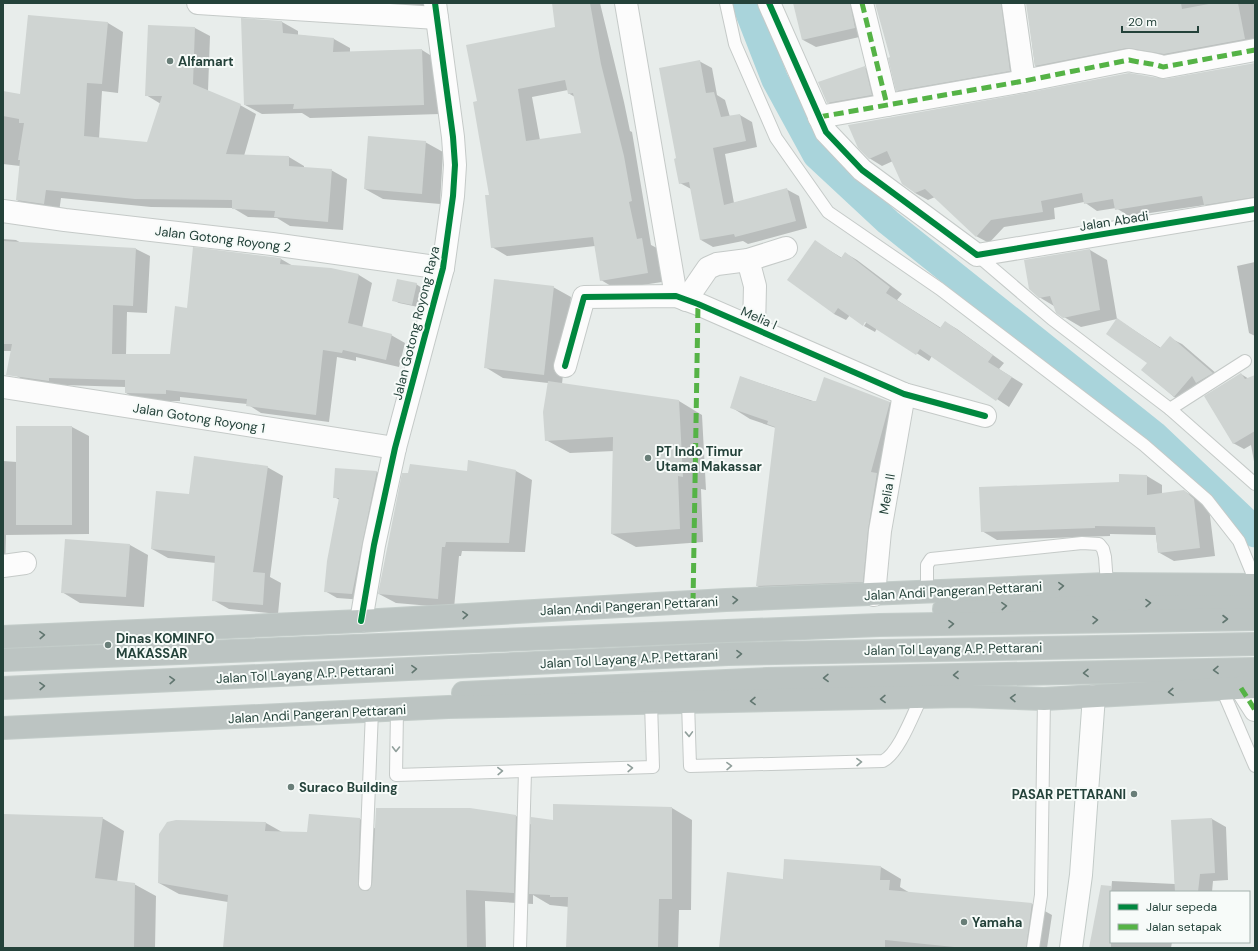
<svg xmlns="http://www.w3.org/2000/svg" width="1258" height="951" font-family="'DM Sans',sans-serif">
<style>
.shadow{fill:#0003;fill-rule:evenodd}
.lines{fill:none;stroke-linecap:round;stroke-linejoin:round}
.canal{stroke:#a9d4db;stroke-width:27}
.building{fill:#cfd4d2;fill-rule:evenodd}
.lane-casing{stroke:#c5cac8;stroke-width:14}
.street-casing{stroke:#c5cac8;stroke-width:24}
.secondary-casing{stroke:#c3cbc8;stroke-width:24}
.highway-casing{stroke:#c3ccc9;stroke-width:24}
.lane{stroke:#fcfcfc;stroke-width:12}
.street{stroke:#fcfcfc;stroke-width:22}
.secondary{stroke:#fcfcfc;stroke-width:22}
.highway{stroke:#bcc4c2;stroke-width:22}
.quiet{stroke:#55b346;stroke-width:5;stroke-dasharray:10 5;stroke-linecap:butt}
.cycleway-casing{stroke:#f7fbf9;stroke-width:8}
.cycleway{stroke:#00873e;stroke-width:6}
.oneway{stroke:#617670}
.oneway2{stroke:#909f9b}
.poi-dot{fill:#697e78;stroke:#f7fbf9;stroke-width:1.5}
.labels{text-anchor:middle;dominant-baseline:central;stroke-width:4;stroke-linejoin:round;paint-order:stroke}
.poi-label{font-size:13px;font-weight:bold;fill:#24423a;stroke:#f7fbf9;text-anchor:start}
.street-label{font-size:13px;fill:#24423a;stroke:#f7fbf9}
</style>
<rect width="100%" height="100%" fill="#e8edeb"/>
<g class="shadow">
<polygon points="375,3 428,3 427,8"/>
<path d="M553,3H600L624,102L630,131L632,132L651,245L657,248L662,282L616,289L601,280L595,246L507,256L492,247L490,196L478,102L557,28ZM568,90V93L575,97L582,134L540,140L532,97Z"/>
<polygon points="794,3 865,3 868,35 816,47 803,40"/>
<polygon points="876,3 1016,3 1022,78 910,98 897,90 891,58"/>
<polygon points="1027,3 1255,3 1255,47 1048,73 1035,66"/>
<polygon points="29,16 108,23 123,32 118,93 102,91 99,139 148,143 161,104 146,95 149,26 195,28 210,36 208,91 240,105 256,114 244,156 289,157 304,166 304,168 331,170 347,179 343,230 290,226 277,218 248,217 233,208 151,207 61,198 59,212 32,208 17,200 20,166 3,164 3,92 21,95"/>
<polygon points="282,22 298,31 298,35 334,39 350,48 350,53 422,50 438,60 440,114 310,118 302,113 262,114 245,105"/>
<polygon points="699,61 712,68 717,95 725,100 730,117 740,115 752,122 757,147 725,154 734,203 786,189 799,196 807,228 748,244 743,241 713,247 701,240 691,189 680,183 678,159"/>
<polygon points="1255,64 1255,205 1217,212 1205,205 1129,216 1116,208 1097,211 1084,202 1054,208 1055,219 1004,227 989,243 976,236 935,197 928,200 915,193 893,161 882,166 869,158 859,147 1165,80"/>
<polygon points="864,67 876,74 883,102 840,109 828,102"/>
<polygon points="425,142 443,152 440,204 383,199 365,189"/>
<polygon points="3,239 16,240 21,243 136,249 150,256 147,313 127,312 126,355 171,355 188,309 281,259 293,266 359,275 372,283 362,328 391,335 405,343 399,367 356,357 356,361 337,357 329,422 261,413 247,404 180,397 180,401 140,401 126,393 126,387 63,385 62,389 30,384 17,376 12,351 3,351"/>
<polygon points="816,242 842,258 845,253 857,260 902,294 897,300 941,328 945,322 957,329 1004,363 999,369 1023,384 1009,407 932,356 929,361 877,328 875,332 864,326 869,318 850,315 846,320 834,314"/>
<polygon points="1090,250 1107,260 1117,319 1081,327 1064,317 1054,306 1039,297"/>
<polygon points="1255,262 1255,336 1249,333 1237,266"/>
<polygon points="416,284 422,288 418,307 399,303 393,300"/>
<polygon points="553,287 571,297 562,384 679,401 702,415 706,490 701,489 703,542 636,547 612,534 614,451 570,453 546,440 548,383 503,378 485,367"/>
<polygon points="1117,319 1161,348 1170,338 1182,344 1224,380 1186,404 1174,397 1143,369 1149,363"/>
<polygon points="1241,374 1249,379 1255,376 1255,467 1251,445 1244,449 1233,443"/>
<polygon points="741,377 816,402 890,402 909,414 891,482 882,593 777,597 757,586 776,428 750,419 731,407"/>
<polygon points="72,427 89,436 89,534 6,535 5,570 3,570 3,461 17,462"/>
<polygon points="267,467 283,476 270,577 281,583 278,614 229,609 213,600 216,563 168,558 152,549 190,495"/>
<polygon points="336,469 377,472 389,479 364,600 337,598 325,591 340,500 334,497"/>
<polygon points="516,471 532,480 525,552 462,551 461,556 459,556 454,608 396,603 379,594 468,472"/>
<polygon points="1147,476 1162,485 1162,494 1184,491 1200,500 1209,508 1215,556 1174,561 1158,552 1156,535 1110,534 1110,536 997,540 982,531 1120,483"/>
<polygon points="130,545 148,555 144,607 80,603 62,592"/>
<polygon points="554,805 672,808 692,820 691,910 679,910 678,948 567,948 569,907 550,905 533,895 533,904 485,901 486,948 224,948 228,902 179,894 159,883 176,821 266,823 282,832 308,833 360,819 376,829 516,816 532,825 554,821"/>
<polygon points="3,815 102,818 124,831 117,882 134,884 156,896 155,948 3,948"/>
<polygon points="1212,819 1226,827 1228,880 1213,881 1212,892 1111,892 1112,881 1175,884 1172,821"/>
<polygon points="785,860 881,867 901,879 900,887 910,893 1032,904 1052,915 1047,948 720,948 783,880"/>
<polygon points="1111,892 1111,942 1172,942 1171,948 1090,948"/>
</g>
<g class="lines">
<polyline class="canal" points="745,3 775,80 816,155 888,222 1155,435 1249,524 1255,534"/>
</g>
<g class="building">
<path d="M552,3H590L601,64L624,156L632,201L629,202L637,239L642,238L648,273L600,281L593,237L491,248L485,195H489L473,102L477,101L466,45L555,27ZM565,80L568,94L573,93L581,133L526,141L518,89Z"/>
<polygon points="793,3 850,3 855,28 802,40"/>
<polygon points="875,3 1001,3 1010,71 896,91 888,58 890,57"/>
<polygon points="1026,3 1181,3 1182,9 1214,3 1238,3 1245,39 1164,54 1127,48 1035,66"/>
<polygon points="28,15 108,22 102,84 87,83 84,136 147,142 162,96 145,96 148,25 195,27 193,84 241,104 226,154 289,156 289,166 332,169 328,222 274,217 275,211 232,209 232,200 135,199 46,190 44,204 16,200 20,160 18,160 24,123 19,123 19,119 3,116 3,91 20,94"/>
<polygon points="241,18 282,21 283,33 334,38 333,52 422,49 424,105 293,109 294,104 244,105"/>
<polygon points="700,60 706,93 714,92 721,117 740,114 746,141 713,148 724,205 787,188 796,221 735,237 734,234 700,240 689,182 679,184 674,159 676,158 659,68"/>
<polygon points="1255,63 1255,197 1204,205 1202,196 1115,210 1113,199 1084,204 1082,193 1041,201 1043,212 991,220 976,237 925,189 915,193 902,184 887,151 869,159 858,148 848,125 1026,93 1129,73 1165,79"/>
<polygon points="865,66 872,95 827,103 818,82"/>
<polygon points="368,136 426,141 422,194 364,189"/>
<polygon points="815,240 841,258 845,252 890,287 886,293 940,328 945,321 993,355 988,362 1012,377 996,401 920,349 916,355 865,322 863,326 838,308 834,314 787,280"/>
<polygon points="3,241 136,248 133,306 113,305 112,354 170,354 175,306 187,308 193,247 281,258 280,264 331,268 359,274 348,323 392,334 386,360 343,350 342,353 323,350 316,415 246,406 247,399 166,390 166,394 125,393 125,380 49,378 49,381 6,375 12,344 3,344"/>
<polygon points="1090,249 1100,310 1063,318 1056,313 1050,296 1039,298 1029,289 1024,260"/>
<polygon points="397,279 417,283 412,305 392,301"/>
<polygon points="494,279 554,286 544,375 484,368"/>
<polygon points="1117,318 1160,348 1170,336 1213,373 1196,383 1192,376 1174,397 1141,370 1147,363 1106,334"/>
<polygon points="1241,373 1245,379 1255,375 1255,431 1233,444 1204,396"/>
<polygon points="740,376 811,401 816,401 824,377 890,402 871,472 877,473 868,530 863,582 756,586 775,427 767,424 768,421 730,408"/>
<polygon points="548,381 679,400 683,477 678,476 680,529 611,534 613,437 545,441 543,412"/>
<rect x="16" y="426" width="56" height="99"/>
<polygon points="194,456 268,466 253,572 265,573 263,605 212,601 215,556 151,549 156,491 189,494"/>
<polygon points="468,460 516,470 509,543 446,542 445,547 442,547 438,599 378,594 402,473 408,473 410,464 467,471"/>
<polygon points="335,468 377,471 352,594 324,592 327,561 339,498 333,498"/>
<polygon points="1119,474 1147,475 1147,495 1184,490 1194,499 1200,548 1158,553 1155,527 1095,526 1095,528 981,532 979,487 1119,482"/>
<polygon points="65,539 130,544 126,597 61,593"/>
<polygon points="553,804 672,807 672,899 659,899 658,948 566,948 568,897 550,897 550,895 529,894 531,817 553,820"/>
<polygon points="376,808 470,808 516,815 514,893 466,890 467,948 223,948 228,895 158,883 159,834 167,822 176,820 266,822 265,831 307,832 309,814 360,818 358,884 361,890 368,891 372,884"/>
<polygon points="3,814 103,817 95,878 135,883 134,948 3,948"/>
<polygon points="1212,818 1215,873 1200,874 1198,892 1175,892 1171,820"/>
<polygon points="784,859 881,866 880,880 890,880 889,890 1032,903 1026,948 964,948 885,940 885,948 719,948 727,872 783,879"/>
<polygon points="1101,885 1111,886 1111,948 1089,948"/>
</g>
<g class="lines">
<g class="lane-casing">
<g id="lane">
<polyline points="726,3 735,44 776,138 828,212 940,289 1144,445 1207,500 1239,541 1255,580"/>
<polyline points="977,255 1052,319 1170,409 1255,484"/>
<polyline points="1170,409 1245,361"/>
<polyline points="927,592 927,565 931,559 1082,543 1099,544 1103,549 1105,557 1107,584"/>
<polyline points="1222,689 1255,766"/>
<path d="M688,702L690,766L883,761C899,753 913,714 921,698"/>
<polyline points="397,710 396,775 653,767 651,703"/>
<polyline points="365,884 372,711"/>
<polyline points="520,948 525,771"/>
<polyline points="1033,948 1041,895 1044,699"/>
</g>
</g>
<g class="street-casing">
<g id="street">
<polyline points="198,3 437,18"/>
<polyline points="626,3 676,296"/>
<polyline points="769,3 826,132 862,170 977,255 1255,209"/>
<polyline points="862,3 887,105"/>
<polyline points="1013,3 1024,81"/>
<path d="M819,117L1024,81L1129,60C1141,63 1152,63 1163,67L1255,50"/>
<polyline points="3,211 65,220 272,244 443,268"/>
<polyline points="748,260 755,286 754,328"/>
<polyline points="686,300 708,268 717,264 748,260 786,248"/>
<polyline points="565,366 584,297 676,296 698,304 904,394 985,416"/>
<polyline points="3,387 395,448"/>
<polyline points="3,566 25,563"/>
<polyline points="874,595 880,531 904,394"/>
<polyline points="361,621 374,545 395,448 443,268 453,196 455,165 453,137 435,3"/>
<polyline points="1241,688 1255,710"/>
</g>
</g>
<g class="secondary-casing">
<polyline id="secondary" points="1071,948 1081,875 1094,696"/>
</g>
<g class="highway-casing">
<g id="highway">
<polyline points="944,609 1018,605 1255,602"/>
<polyline points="3,637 361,621 726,600 1107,584 1255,585"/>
<polyline points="3,660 879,625 1255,619"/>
<polyline points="3,688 728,654 1255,644"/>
<polyline points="463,693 767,679 1255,669"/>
<polyline points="3,728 448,707 963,696 1044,699 1255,687"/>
</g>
</g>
<use href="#lane" class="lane"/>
<use href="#street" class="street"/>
<use href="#secondary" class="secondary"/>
<use href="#highway" class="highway"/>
<g class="quiet">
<polyline points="862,3 887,105"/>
<path d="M819,117L1024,81L1129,60C1141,63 1152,63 1163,67L1255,50"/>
<polyline points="693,603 698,304"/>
<polyline points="1241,688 1255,710"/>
</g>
<g class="cycleway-casing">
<g id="cycleway">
<polyline points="769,3 826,132 862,170 977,255 1255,209"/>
<polyline points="565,366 584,297 676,296 698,304 904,394 985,416"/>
<polyline points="361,621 374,545 395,448 443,268 453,196 455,165 453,137 435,3"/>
</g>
</g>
<use href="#cycleway" class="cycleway"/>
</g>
<defs><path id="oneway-chevron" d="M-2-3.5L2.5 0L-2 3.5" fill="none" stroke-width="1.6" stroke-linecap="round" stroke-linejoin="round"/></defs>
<g class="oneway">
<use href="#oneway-chevron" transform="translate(1061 586) rotate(-3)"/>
<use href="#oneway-chevron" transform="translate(735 600) rotate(-2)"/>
<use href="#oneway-chevron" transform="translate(1148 603) rotate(-1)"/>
<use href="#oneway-chevron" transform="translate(1004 606) rotate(-3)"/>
<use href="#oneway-chevron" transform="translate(465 615) rotate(-3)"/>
<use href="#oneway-chevron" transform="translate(1225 619)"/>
<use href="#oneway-chevron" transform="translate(1095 620) rotate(-1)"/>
<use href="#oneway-chevron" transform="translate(951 624) rotate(-1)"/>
<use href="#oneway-chevron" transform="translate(42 635) rotate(-3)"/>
<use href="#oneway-chevron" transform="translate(739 654) rotate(-1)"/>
<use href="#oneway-chevron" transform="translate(414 669) rotate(-3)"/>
<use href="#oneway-chevron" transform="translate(1216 670) rotate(179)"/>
<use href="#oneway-chevron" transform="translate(1086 673) rotate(179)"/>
<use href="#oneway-chevron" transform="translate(956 675) rotate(179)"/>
<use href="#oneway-chevron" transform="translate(826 678) rotate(179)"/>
<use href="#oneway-chevron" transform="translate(172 680) rotate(-3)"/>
<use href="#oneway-chevron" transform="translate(42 686) rotate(-3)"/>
<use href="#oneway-chevron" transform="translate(1171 692) rotate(177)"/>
<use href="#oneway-chevron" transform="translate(1013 698) rotate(-179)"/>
<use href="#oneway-chevron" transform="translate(883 699) rotate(179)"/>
<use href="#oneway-chevron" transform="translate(753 701) rotate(179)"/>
</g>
<g class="oneway2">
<use href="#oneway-chevron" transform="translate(689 734) rotate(88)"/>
<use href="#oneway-chevron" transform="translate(396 749) rotate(91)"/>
<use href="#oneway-chevron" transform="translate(859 762) rotate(-1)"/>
<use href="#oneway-chevron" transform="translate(729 766) rotate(-1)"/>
<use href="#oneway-chevron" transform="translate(630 768) rotate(-2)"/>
<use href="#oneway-chevron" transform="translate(500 771) rotate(-2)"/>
</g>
<g class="poi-dot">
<circle cx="170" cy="61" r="4"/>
<circle cx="648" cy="458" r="4"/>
<circle cx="108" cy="645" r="4"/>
<circle cx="291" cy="787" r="4"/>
<circle cx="1134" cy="794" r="4"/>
<circle cx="964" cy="922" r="4"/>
</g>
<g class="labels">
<g class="poi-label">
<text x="178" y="61">Alfamart</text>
<text x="656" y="451">PT Indo Timur<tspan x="656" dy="15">Utama Makassar</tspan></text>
<text x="116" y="638">Dinas KOMINFO<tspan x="116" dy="15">MAKASSAR</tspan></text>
<text x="299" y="787">Suraco Building</text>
<text x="1126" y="794" text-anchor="end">PASAR PETTARANI</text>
<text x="972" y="922">Yamaha</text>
</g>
<g class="street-label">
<text transform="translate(1114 221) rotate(-9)">Jalan Abadi</text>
<text transform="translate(223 239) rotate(7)">Jalan Gotong Royong 2</text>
<text transform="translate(759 318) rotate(24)">Melia I</text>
<text transform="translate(416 323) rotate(-76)">Jalan Gotong Royong Raya</text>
<text transform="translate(199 418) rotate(9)">Jalan Gotong Royong 1</text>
<text transform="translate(887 494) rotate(-80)">Melia II</text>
<text transform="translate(953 591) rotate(-3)">Jalan Andi Pangeran Pettarani</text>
<text transform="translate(629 606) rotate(-3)">Jalan Andi Pangeran Pettarani</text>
<text transform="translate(953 649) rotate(-1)">Jalan Tol Layang A.P. Pettarani</text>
<text transform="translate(629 659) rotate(-3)">Jalan Tol Layang A.P. Pettarani</text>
<text transform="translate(305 674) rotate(-3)">Jalan Tol Layang A.P. Pettarani</text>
<text transform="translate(317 714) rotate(-3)">Jalan Andi Pangeran Pettarani</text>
</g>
</g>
<rect width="1258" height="951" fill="none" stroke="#24423a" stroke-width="8"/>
<rect x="1110" y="891" width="140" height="52" fill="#f7fbf9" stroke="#a3b1ad"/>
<rect x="1118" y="904" width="20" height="6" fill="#00873e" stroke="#a3b1ad"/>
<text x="1146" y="911" font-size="12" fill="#24423a">Jalur sepeda</text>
<rect x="1118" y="924" width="20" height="6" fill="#55b346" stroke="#a3b1ad"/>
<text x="1146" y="931" font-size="12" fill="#24423a">Jalan setapak</text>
<path d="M1122 26v6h76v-6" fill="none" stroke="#24423a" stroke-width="2"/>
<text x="1128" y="26" font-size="12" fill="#24423a" stroke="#f7fbf9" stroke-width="3" paint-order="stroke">20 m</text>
</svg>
